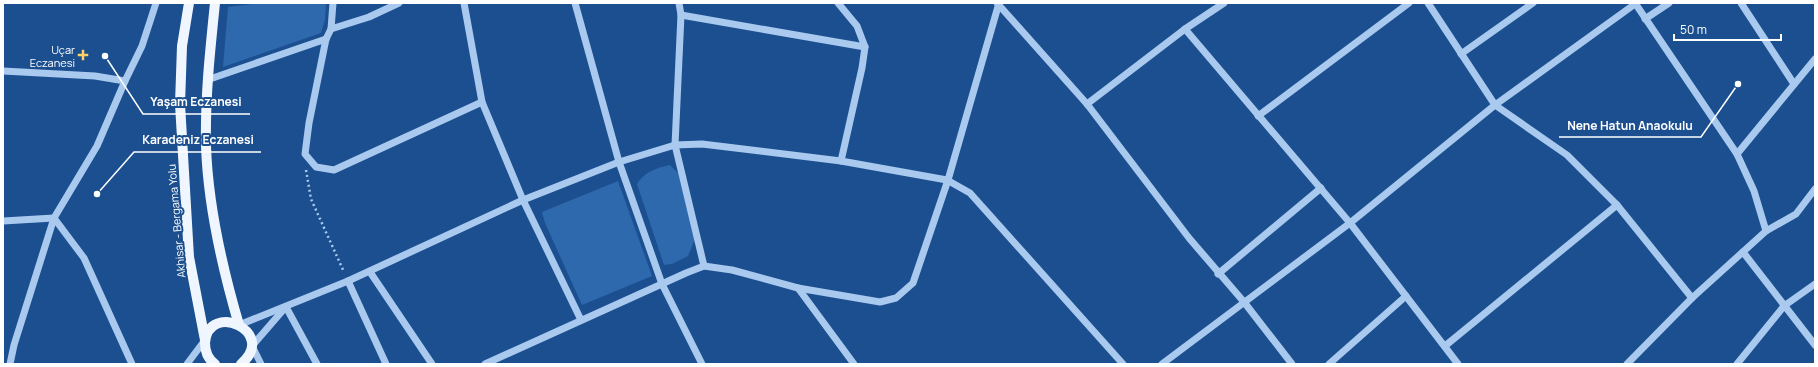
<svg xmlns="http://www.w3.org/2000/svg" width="1818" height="367" font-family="Manrope,sans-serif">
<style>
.green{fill:#2e69ad}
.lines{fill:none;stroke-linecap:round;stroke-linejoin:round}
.path{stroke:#a9c9ee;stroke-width:2.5;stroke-dasharray:2 3;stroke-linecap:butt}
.minor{stroke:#a9c9ee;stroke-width:7}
.major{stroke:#f0f6ff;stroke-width:10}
.poi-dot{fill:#ffd166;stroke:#1b4f8f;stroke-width:1.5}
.labels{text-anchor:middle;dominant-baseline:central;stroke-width:4;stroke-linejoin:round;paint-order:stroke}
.poi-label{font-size:11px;fill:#fff;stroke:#1b4f8f;text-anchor:end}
.street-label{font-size:11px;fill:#fff;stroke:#1b4f8f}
.leader{fill:none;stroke:#fff;stroke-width:1.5}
.callout-dot{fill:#fff;stroke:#1b4f8f;stroke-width:1.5}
.callout-label{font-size:12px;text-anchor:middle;font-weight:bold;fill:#fff;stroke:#1b4f8f;stroke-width:4;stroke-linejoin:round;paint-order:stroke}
</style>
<rect width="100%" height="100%" fill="#1b4f8f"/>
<g class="green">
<polygon points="259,3 326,3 325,20 321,33 223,67 228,7"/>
<path d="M670,165L678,173L695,239L688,256L672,264L664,265L637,184C644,172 656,168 670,165Z"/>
<polygon points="618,181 652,276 582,305 545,223 542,212"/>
</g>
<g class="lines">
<polyline class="path" points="306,170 311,199 344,272"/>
<g class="minor">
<polyline points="333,3 331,29 326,39 309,123 305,154 316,167 334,170 482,102"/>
<polyline points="464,3 482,102 523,200 581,320"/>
<polyline points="575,3 619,162 662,284 702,364"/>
<polyline points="679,3 681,15 675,145 704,266"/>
<polyline points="838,3 857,26 865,47 862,68 841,161"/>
<polyline points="997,3 1087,104 1189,238 1244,302 1292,364"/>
<polyline points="1428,3 1495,105 1567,155 1617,205 1692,298"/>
<polyline points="1635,3 1737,154 1754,191 1766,231"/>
<polyline points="1741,3 1794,84"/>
<polyline points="681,15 865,47"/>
<polyline points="1645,19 1669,3"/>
<polyline points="331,29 369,17 399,3"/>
<polyline points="1185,29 1350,223 1458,364"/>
<polyline points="1461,54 1533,3"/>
<polyline points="3,71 95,76 125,81 142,46 156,3"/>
<polyline points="207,80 326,39"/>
<polyline points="1087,104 1185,29 1224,3"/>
<polyline points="1258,116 1409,3"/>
<polyline points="1737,154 1815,59"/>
<polyline points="3,221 54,218 84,258 132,364"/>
<polyline points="1743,252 1815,345"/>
<polyline points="370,272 432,364"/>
<polyline points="1218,274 1321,188"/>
<polyline points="348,281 386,364"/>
<polyline points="798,288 854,364"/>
<polyline points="286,307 317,364"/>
<polyline points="239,325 348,281 523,200 619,162 675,145 702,144 841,161 947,180 970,193 1123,364"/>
<polyline points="1445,346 1617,205"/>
<polyline points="10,364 14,345 54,218 97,146 125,81"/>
<polyline points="187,364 205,340"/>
<polyline points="261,364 252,346 284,309"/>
<polyline points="485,364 686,273 704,266 732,270 798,288 880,302 896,298 913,283 948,180 999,3"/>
<polyline points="1162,364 1350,223 1495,105 1635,4"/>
<polyline points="1329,364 1406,296"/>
<polyline points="1627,364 1692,298 1766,231 1796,214 1815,189"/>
<polyline points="1737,364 1784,306 1815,284"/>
</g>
<g class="major">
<polyline points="189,3 182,46 180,104 189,257 205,340"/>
<path d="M215,3C210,51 205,98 206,146C208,206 222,267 239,325"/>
<path d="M215,364C208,359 205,351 205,343C208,300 279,332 241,364"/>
</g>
</g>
<path class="poi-dot" d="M81 49h4v4h4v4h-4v4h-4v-4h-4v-4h4z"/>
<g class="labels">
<g class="poi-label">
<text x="75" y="49">Uçar<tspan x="75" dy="13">Eczanesi</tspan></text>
</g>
<g class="street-label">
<text transform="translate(176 221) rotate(-95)">Akhisar - Bergama Yolu</text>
</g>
</g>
<path class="leader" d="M105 56L143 114H250M1738 84L1701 137H1559M97 194L134 152H261"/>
<g class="callout-dot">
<circle cx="105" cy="56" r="4"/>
<circle cx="1738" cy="84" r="4"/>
<circle cx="97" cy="194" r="4"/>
</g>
<g class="callout-label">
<text x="196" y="106">Yaşam Eczanesi</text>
<text x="1630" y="130">Nene Hatun Anaokulu</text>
<text x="198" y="144">Karadeniz Eczanesi</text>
</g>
<rect width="1818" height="367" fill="none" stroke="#ffffff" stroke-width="8"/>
<path d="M1674 34v6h107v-6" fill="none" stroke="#ffffff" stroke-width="2"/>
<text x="1680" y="34" font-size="12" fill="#ffffff" stroke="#1b4f8f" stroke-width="3" paint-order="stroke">50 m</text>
</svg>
